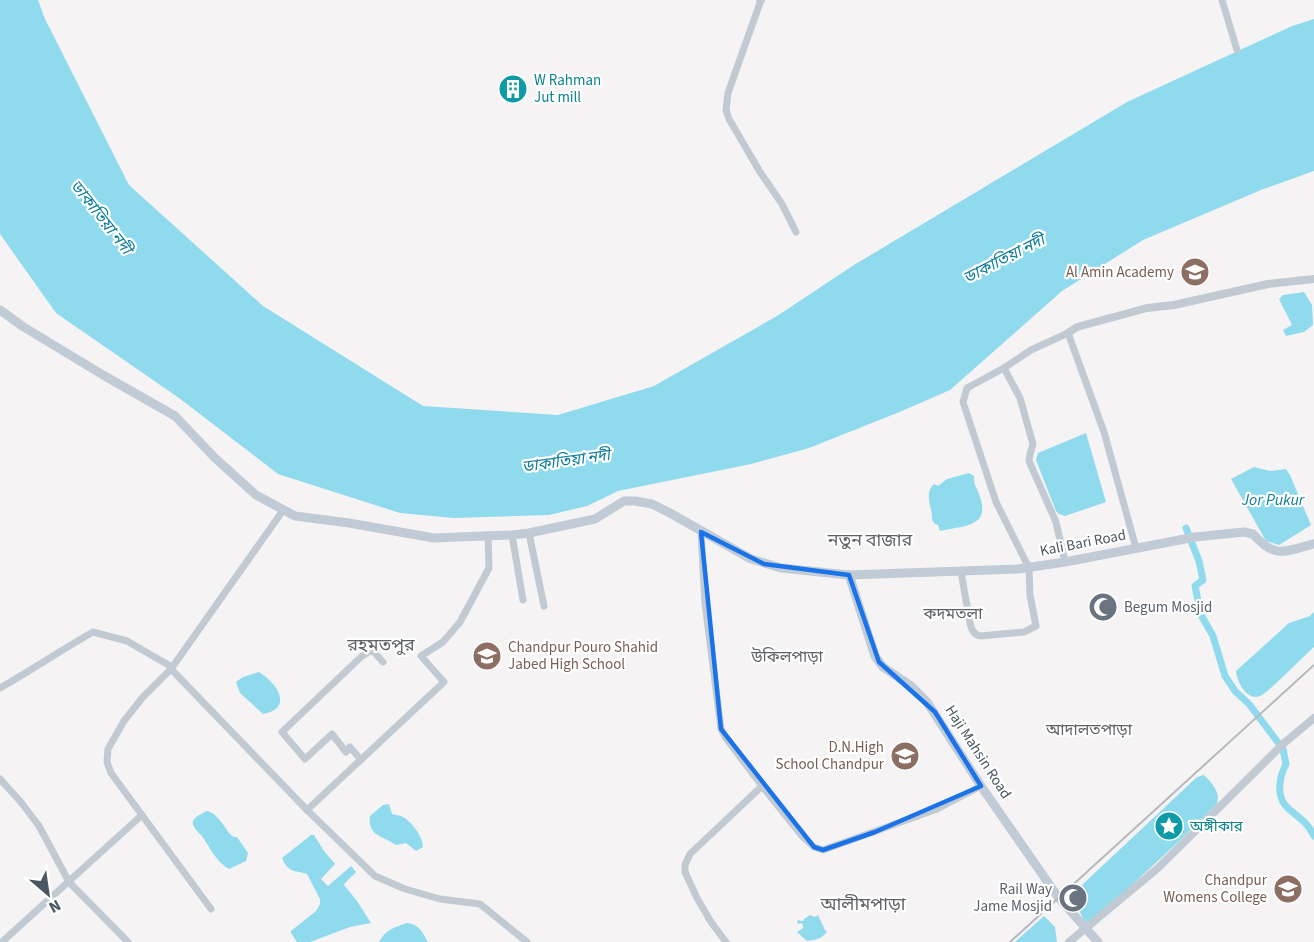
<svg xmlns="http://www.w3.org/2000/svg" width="1314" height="942" font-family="'Source Sans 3','Noto Sans Bengali',sans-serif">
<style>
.water{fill:#90daee}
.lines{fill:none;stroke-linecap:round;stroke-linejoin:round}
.canal{stroke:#90daee;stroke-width:7}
.minor{stroke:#c1cad2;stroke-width:7}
.tertiary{stroke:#c1cad2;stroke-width:8}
.secondary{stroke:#c1cbd6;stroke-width:9}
.rail{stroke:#b5b8bd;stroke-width:2}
.marked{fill:none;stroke:#1a73e8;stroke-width:4.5;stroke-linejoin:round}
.labels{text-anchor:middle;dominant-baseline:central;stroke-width:4.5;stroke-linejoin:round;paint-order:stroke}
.culture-label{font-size:15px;fill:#0d838f;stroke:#fff;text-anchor:start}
.education-label{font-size:15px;fill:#785e54;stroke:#fff;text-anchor:end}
.street-label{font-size:15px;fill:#4a5661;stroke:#fff}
.worship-label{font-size:15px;fill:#5b616d;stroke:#fff;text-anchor:start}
.water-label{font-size:16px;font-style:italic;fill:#0c7c9b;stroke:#fff}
.neighbourhood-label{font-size:16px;fill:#5f6368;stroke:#fff}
.quarter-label{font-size:18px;fill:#5f6368;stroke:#fff}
</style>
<rect width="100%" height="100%" fill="#f5f3f3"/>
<g class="water">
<polygon points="0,0 38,0 45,19 129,185 263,306 423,406 558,415 654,386 777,316 854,265 1127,102 1292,26 1314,19 1314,171 1261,190 1143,240 1062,291 950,390 902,411 809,448 751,464 618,491 587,506 549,515 453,518 400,513 278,474 179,398 56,313 0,234"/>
<polygon points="1304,292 1312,305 1313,325 1304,332 1286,336 1283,330 1292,325 1279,299 1283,295"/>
<polygon points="1086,433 1106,502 1065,516 1059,514 1056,511 1036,460 1038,453"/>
<polygon points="1254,467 1270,471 1286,469 1290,475 1311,525 1279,545 1266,541 1231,479"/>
<path d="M969,473L974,476C974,487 976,485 979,494C992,528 964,525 940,531L938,525L935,524L932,520C933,507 923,494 934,484L938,486L947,479Z"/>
<path d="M1314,612V647C1305,655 1296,664 1287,673C1279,680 1271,689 1262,695C1248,703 1237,683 1236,671L1289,623L1310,616Z"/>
<path d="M259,672C277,683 294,708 263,714L240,693L236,682L243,677Z"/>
<path d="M1204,775C1212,783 1221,793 1217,804L1175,845L1094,920L1087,923L1084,920L1079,910L1082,897L1081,888L1083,884L1197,777Z"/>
<path d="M389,804L392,814C395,815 398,815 401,816C411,820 423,837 423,847L416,851L406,843L396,845C382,836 367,835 370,816L383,805Z"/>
<path d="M206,811C217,812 224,827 231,835L234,837H237L248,853L246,861L229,869C216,862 210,847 201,835C199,833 193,827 193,824C191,818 202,814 206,811Z"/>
<path d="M311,835H314L324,851L335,864L321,879L328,886L351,866L356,872L345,883L344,885L357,901L371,923L350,927L310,942H297L291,933V931L316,911L320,904V899L307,874C295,870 288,873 282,858Z"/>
<path d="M810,915L815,917L818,915L825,930L827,932C821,939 816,940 807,941L797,932L803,928V925L801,923L798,924L797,921L799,920L801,921H803L804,919Z"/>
<polygon points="1044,916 1055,927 1057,942 1015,942"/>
<path d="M407,923C419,924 423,933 428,942H379C385,930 395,927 407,923Z"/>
</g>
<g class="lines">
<path class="canal" d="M1186,528L1199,561L1203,580L1195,586L1201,615L1213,636L1225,676L1235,691L1249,704L1283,749L1286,764C1280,776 1276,793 1285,805C1291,812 1300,817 1306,824C1309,827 1312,832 1314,836"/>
<g class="minor">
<polyline points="761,0 728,93 726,110 729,119 760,172 782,204 796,232"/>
<polyline points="1222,0 1237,50"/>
<polyline points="1004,368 1020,398 1033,444 1030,454 1029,461 1056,522 1065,562"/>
<polyline points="701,532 705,603 721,729 725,737 762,786 690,854 685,865 685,872 697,898 711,922 726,942"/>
<polyline points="529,533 544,606"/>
<polyline points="512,535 523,600"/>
<path d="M961,572L970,623C972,630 973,634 980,636L1024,632L1036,626L1030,595L1029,568L996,502L963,402L967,388L1004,368L1031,350L1068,333L1104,432L1136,548"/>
<polyline points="171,669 307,810 375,876 405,889 440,899 480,904 527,942"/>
<path d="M0,688C32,670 61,650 93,632L127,641L172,667"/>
<polyline points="361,760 350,747 346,752 332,734 305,759 282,732 362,656 372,650 383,662"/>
<polyline points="0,779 20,801 39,826 69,882 128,942"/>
<polyline points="762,786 802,836 814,847 823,850 937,809 981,786"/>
<polyline points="307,810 444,682 421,656 443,642 460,622 489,568 488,535"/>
<polyline points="211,909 111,773 107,762 108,749 124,721 142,698 171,669 284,509"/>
<polyline points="2,942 142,815"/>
</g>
<g class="tertiary">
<polyline points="760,0 761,0"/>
<polyline points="1068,333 1077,327 1147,308 1174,305 1268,284 1314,279"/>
<polyline points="1069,942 1158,868 1283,744 1314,718"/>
</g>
<g class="secondary">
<path d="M0,310L22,326L103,375L175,416L215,458L256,495L295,516L349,523L434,538L512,535L529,533L595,519L624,501H635L652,504L670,513L751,559L781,568L849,575L1018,569L1065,562L1195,537L1244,532L1253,534C1276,560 1284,551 1314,544"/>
<polyline points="849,575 875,656 883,667 911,686 927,702 981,786 1058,897 1098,942"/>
</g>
<polyline class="rail" points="1010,942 1314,665"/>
</g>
<path class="marked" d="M701,532L764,564L849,575L879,662L935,712L981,786L875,832L823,850L814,847L721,729Z"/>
<defs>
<g id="building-disc" transform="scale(1.5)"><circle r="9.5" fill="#0f9aa8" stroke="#fff"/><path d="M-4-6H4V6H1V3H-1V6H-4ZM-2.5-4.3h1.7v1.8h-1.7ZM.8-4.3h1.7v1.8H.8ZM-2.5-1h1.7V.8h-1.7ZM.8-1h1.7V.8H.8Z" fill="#fff"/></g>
<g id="school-disc" transform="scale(1.5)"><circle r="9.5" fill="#8d6e63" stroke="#fff"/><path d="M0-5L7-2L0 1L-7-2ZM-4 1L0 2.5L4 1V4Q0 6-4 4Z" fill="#fff"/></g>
<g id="mosque-disc" transform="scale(1.5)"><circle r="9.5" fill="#6b7280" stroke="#fff"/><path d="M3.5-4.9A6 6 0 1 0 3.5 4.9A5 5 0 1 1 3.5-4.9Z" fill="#fff"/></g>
<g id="sight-disc" transform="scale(1.5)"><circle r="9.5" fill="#0f9aa8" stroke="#fff"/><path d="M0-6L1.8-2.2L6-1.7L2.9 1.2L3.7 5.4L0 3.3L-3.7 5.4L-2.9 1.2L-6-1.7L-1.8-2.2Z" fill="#fff"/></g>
<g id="university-disc" transform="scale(1.5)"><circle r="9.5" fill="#8d6e63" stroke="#fff"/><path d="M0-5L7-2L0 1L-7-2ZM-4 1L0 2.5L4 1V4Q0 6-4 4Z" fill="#fff"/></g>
</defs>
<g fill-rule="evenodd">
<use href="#building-disc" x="513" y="89"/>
<use href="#school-disc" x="1195" y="272"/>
<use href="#mosque-disc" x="1103" y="607"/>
<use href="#school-disc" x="487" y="656"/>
<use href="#school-disc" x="905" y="756"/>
<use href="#sight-disc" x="1169" y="826"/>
<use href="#university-disc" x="1288" y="889"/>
<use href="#mosque-disc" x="1073" y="898"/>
</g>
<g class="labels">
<g class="culture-label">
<text x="534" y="80">W Rahman<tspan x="534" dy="17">Jut mill</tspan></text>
<text x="1190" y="826">অঙ্গীকার</text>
</g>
<g class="education-label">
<text x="1174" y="272">Al Amin Academy</text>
<text x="508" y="647" text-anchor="start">Chandpur Pouro Shahid<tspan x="508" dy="17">Jabed High School</tspan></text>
<text x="884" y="747">D.N.High<tspan x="884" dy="17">School Chandpur</tspan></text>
<text x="1267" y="880">Chandpur<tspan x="1267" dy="17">Womens College</tspan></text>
</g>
<g class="street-label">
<text transform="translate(1083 543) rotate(-11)">Kali Bari Road</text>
<text transform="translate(978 752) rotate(57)">Haji Mahsin Road</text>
</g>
<g class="worship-label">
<text x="1124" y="607">Begum Mosjid</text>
<text x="1052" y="889" text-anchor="end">Rail Way<tspan x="1052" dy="17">Jame Mosjid</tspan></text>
</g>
<g class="water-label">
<text transform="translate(101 217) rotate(52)">ডাকাতিয়া নদী</text>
<text transform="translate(1004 259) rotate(-27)">ডাকাতিয়া নদী</text>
<text transform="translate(566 461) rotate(-8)">ডাকাতিয়া নদী</text>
<text x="1273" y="500">Jor Pukur</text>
</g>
<g class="neighbourhood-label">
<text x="953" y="614">কদমতলা</text>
<text x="787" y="657">উকিলপাড়া</text>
<text x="1089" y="730">আদালতপাড়া</text>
</g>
<g class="quarter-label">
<text x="870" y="540">নতুন বাজার</text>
<text x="381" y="645">রহমতপুর</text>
<text x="863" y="904">আলীমপাড়া</text>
</g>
</g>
<g transform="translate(48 894) rotate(151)" stroke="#ffffff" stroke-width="4.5" paint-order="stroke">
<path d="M0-4.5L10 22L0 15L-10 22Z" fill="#4a5661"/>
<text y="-9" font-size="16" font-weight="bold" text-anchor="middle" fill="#4a5661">N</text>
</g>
</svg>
